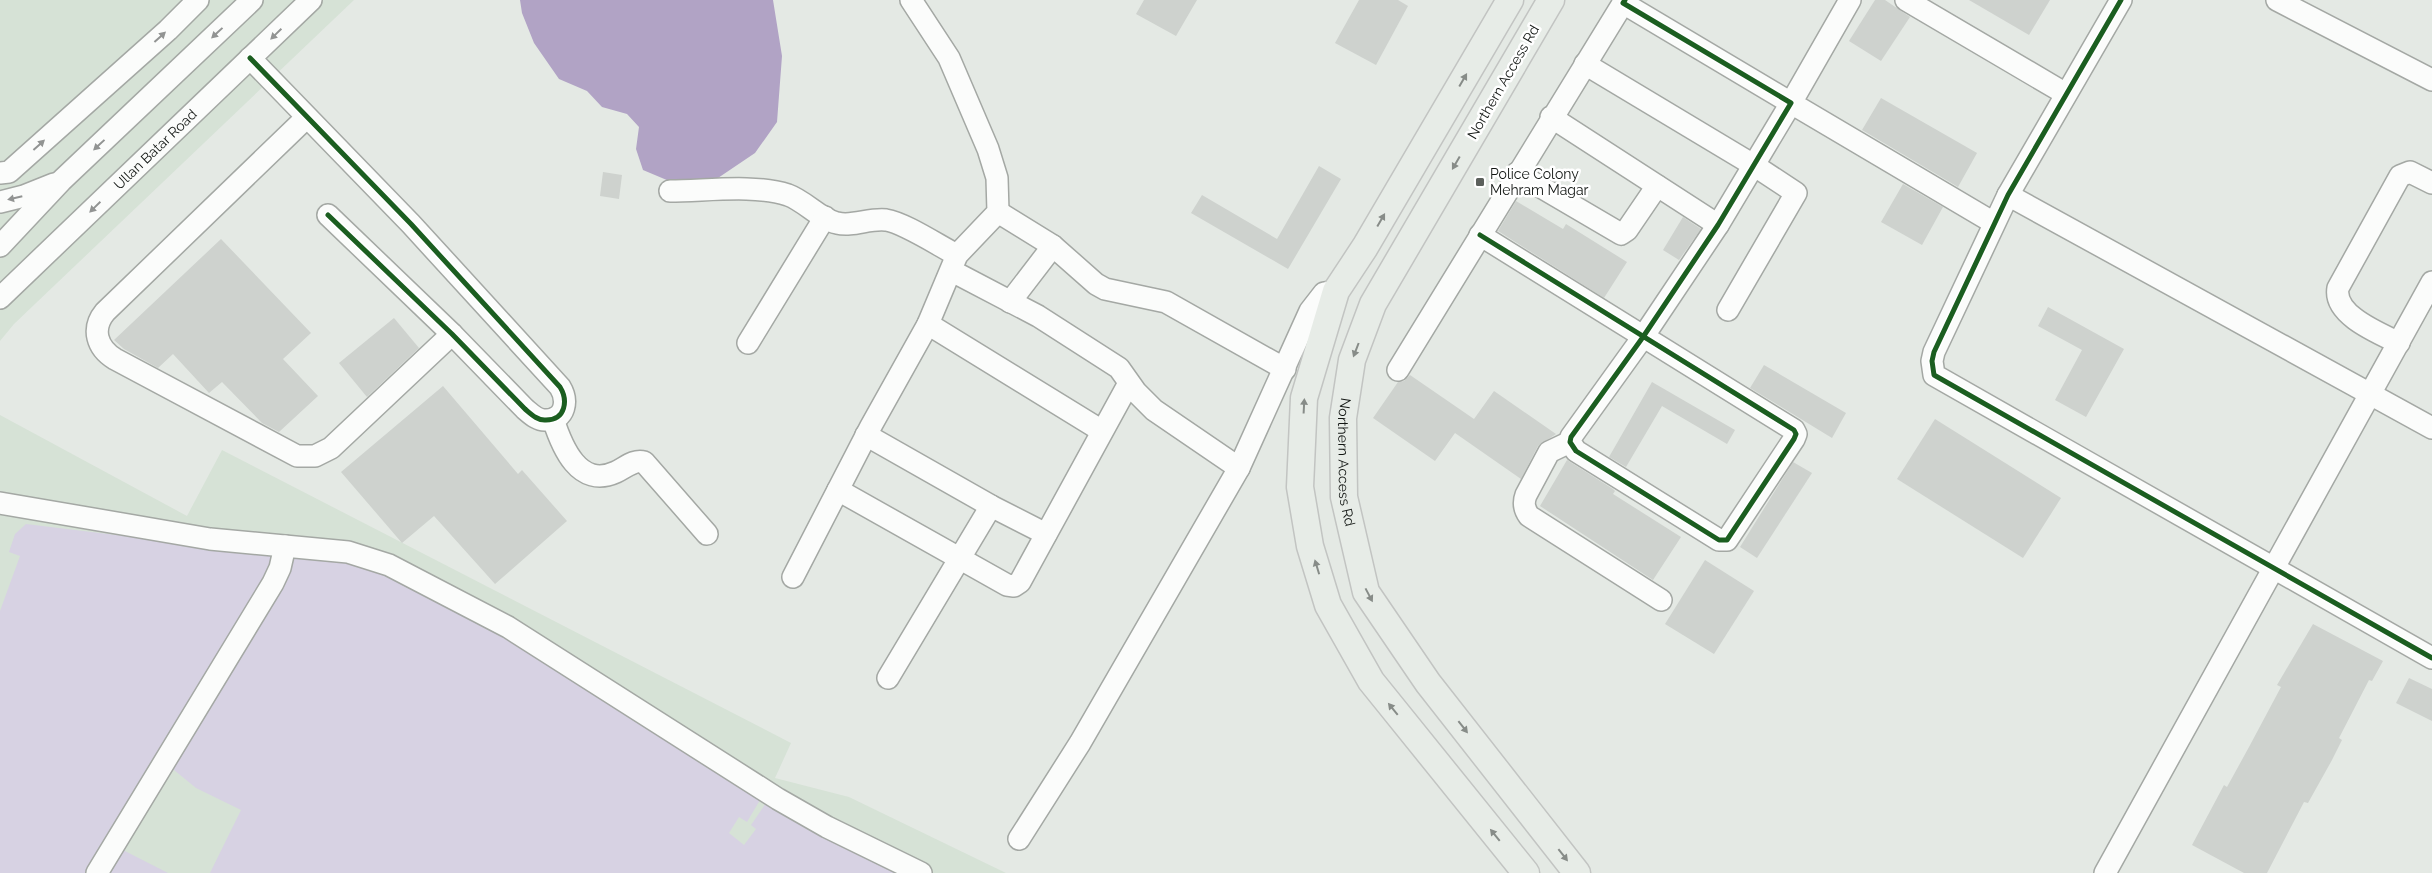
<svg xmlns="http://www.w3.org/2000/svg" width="2432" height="873" font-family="Raleway,sans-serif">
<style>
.built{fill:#d6e2d6}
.green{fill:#d7d2e3}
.water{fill:#b1a3c5}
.building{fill:#ced2ce}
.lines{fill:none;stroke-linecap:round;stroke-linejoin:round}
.minor-casing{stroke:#a4a8a4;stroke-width:24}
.major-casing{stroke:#c2c4c2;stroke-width:29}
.minor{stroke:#fbfcfb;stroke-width:21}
.major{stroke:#e7ece7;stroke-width:26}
.cycleway-casing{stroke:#fff;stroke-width:8}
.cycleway{stroke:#1b5e20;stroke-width:5}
.oneway{fill:#929493}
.oneway2{fill:#878c88}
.poi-dot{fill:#5c605c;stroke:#fff;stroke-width:2}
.labels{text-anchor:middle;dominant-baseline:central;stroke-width:5;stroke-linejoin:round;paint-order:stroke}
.street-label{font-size:14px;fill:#121613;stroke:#fff}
.poi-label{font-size:14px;fill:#121613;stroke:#fff;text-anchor:start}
</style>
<rect width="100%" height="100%" fill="#e4e9e4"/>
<g class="built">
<polygon points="0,0 354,0 14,324 0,341"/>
<polygon points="0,415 187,516 222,450 791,743 775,778 849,797 1006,873 0,873"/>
</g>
<g class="green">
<polygon points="26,524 272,554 274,561 266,587 86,873 0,873 0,611 20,556 9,552 15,534"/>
<polygon points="298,555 347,562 373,569 453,607 510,640 760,800 747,822 739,817 729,833 744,845 756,829 751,825 766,803 899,873 210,873 241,810 196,788 174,770 174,760 291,563"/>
<polygon points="121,849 168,873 108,873"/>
</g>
<polygon class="water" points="520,0 773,0 782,56 777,122 755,153 715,180 681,186 643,170 636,149 639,127 627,114 602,107 587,91 559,79 534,43 522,13"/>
<g class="building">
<polygon points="1144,0 1197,0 1176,36 1136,14"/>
<polygon points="1359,0 1398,0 1408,6 1376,65 1335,43"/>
<polygon points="1875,0 1885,0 1910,17 1881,61 1849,41"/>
<polygon points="1969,0 2050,0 2029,35"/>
<polygon points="1881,98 1977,153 1958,187 1862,130"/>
<polygon points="1319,166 1341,179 1288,269 1191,213 1202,195 1277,239"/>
<polygon points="603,172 622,175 619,199 600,196"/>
<polygon points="1903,184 1943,207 1922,245 1881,222"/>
<polygon points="1516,201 1563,229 1566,224 1627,262 1604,298 1498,231"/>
<polygon points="1683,217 1701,229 1679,260 1663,250"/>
<polygon points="221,239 311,333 283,359 318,396 279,432 262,423 222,382 209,393 173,354 158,368 124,349 114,340"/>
<polygon points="2048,307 2124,349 2086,417 2055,400 2082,350 2038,326"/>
<polygon points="394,318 419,348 367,397 339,363"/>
<polygon points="1764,365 1846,413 1832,438 1750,388"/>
<polygon points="1410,375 1474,419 1494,391 1556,434 1538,446 1521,479 1455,433 1435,461 1373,418 1398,382 1404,381"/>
<polygon points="1652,382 1735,430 1727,444 1662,406 1626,467 1609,457"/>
<polygon points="443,386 518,474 522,470 567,521 495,584 434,516 402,543 341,472"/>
<polygon points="1935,419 2061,498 2023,558 1897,479"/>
<polygon points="1567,460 1613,489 1615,491 1613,494 1681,537 1653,580 1540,506"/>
<polygon points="1793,462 1812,473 1757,558 1740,547"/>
<polygon points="1705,560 1754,591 1714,654 1665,624"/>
<polygon points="2313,624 2383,661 2372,681 2369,680 2339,738 2342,740 2332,760 2308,803 2304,802 2267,873 2244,873 2192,845 2224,785 2227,787 2249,747 2281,687 2277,685"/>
<polygon points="2409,678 2432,689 2432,721 2396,703"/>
</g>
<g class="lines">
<g class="minor-casing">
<g id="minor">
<polyline points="1850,0 1791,103 1994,223"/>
<polyline points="1906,0 2066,94"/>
<polyline points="2121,0 2008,195 1934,352 1932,361 1934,375 2432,658"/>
<polyline points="2277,0 2432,80"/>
<path d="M250,58L411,224L560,387C568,400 566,420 546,420C538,421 531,414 525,409L452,334L328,215"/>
<polyline points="1585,64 1755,166 1796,193 1728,310"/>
<polyline points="1551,117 1718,225"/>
<path d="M306,118L105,312C91,329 97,348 115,359L297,456H315L331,448L452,334"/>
<polyline points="0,173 9,172 168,30 198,0"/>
<polyline points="1517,173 1621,234 1627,230 1657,186"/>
<path d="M670,191C706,191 754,184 788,195C805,201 821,220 837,223C853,227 869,218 886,220C905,223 939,246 957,255"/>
<polyline points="2008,195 2432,428"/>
<polyline points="0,202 24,196 54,184"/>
<polyline points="998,212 1053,246 1096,284 1105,289 1166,302 1285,369"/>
<polyline points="1480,235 1794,430 1796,434 1794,439 1727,540 1719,540 1576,451 1570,442 1571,437 1643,337 1718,225 1791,103 1623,3"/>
<polyline points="0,246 61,181 252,0"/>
<polyline points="952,271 1038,316 1119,368 1136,392 1154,410 1239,468"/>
<path id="s1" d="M0,298L311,0"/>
<polyline points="1010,302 1053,246"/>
<polyline points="928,324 1102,431"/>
<polyline points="748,343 825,217"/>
<path d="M2399,343C2379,333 2333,315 2338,288L2400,176L2410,172L2432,183"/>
<polyline points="1398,370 1625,0"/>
<path d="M553,419C562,447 579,489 616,472C625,468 634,459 644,462L707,534"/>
<polyline points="866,435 991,506 1046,534"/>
<path d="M1570,442L1549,452L1526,495C1523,503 1524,509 1529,516L1661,600"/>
<polyline points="838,490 1007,585 1014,586 1020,582 1129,383"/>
<polyline points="0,503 210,539 348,552 389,565 508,627 778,799 827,827 921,873"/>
<polyline points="793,577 871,426 928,324 957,255 998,212 997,178 988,149 949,58 911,0"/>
<polyline points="888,678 991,506"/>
<polyline points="1019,839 1080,743 1239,468 1310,311 1324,293 1336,291"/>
<polyline points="97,873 273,583 280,568 285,546"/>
<polyline points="2105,873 2432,282"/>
</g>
</g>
<g class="major-casing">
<g id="major">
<polyline points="1510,0 1365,247 1336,291 1304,398 1300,487 1310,546 1328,605 1371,681 1526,873"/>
<path id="s2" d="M1551,0L1373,304L1352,360L1343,418L1344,497L1366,592L1428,683L1577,873"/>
</g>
</g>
<use href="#minor" class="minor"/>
<use href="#major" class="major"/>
<g class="cycleway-casing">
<g id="cycleway">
<polyline points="2121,0 2008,195 1934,352 1932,361 1934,375 2432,658"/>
<path d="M250,58L411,224L560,387C568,400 566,420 546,420C538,421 531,414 525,409L452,334L328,215"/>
<polyline points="1480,235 1794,430 1796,434 1794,439 1727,540 1719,540 1576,451 1570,442 1571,437 1643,337 1718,225 1791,103 1623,3 1625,0"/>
</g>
</g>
<use href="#cycleway" class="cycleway"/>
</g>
<defs><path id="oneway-solid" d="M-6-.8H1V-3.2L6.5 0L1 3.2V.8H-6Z" transform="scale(1.25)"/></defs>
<g class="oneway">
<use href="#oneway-solid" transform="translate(217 33) rotate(137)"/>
<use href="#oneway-solid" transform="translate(276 34) rotate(136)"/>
<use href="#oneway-solid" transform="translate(160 37) rotate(-42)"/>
<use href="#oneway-solid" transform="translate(39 145) rotate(-42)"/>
<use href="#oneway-solid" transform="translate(99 145) rotate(137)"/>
<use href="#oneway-solid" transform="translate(15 198) rotate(167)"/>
<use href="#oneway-solid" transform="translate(95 207) rotate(136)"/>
</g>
<g class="oneway2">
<use href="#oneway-solid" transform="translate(1463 80) rotate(-60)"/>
<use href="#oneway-solid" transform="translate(1456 163) rotate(120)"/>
<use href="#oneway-solid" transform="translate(1381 220) rotate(-60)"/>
<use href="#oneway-solid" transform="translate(1356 350) rotate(111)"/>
<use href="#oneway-solid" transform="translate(1304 406) rotate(-87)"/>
<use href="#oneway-solid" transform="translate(1317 567) rotate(-107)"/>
<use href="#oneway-solid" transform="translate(1369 595) rotate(62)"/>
<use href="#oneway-solid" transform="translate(1393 709) rotate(-129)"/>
<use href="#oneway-solid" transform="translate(1463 727) rotate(52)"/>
<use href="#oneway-solid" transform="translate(1495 835) rotate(-129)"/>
<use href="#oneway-solid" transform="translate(1563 855) rotate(52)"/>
</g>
<rect class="poi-dot" x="1475" y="177" width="10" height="10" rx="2.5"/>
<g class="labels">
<g class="street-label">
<text transform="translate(1503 82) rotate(-60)">Northern Access Rd</text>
<text stroke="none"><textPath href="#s1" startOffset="215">Ullan Batar Road</textPath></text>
<text stroke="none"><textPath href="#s2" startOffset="515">Northern Access Rd</textPath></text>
</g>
<g class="poi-label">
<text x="1490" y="174">Police Colony<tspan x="1490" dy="16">Mehram Magar</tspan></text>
</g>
</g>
</svg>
